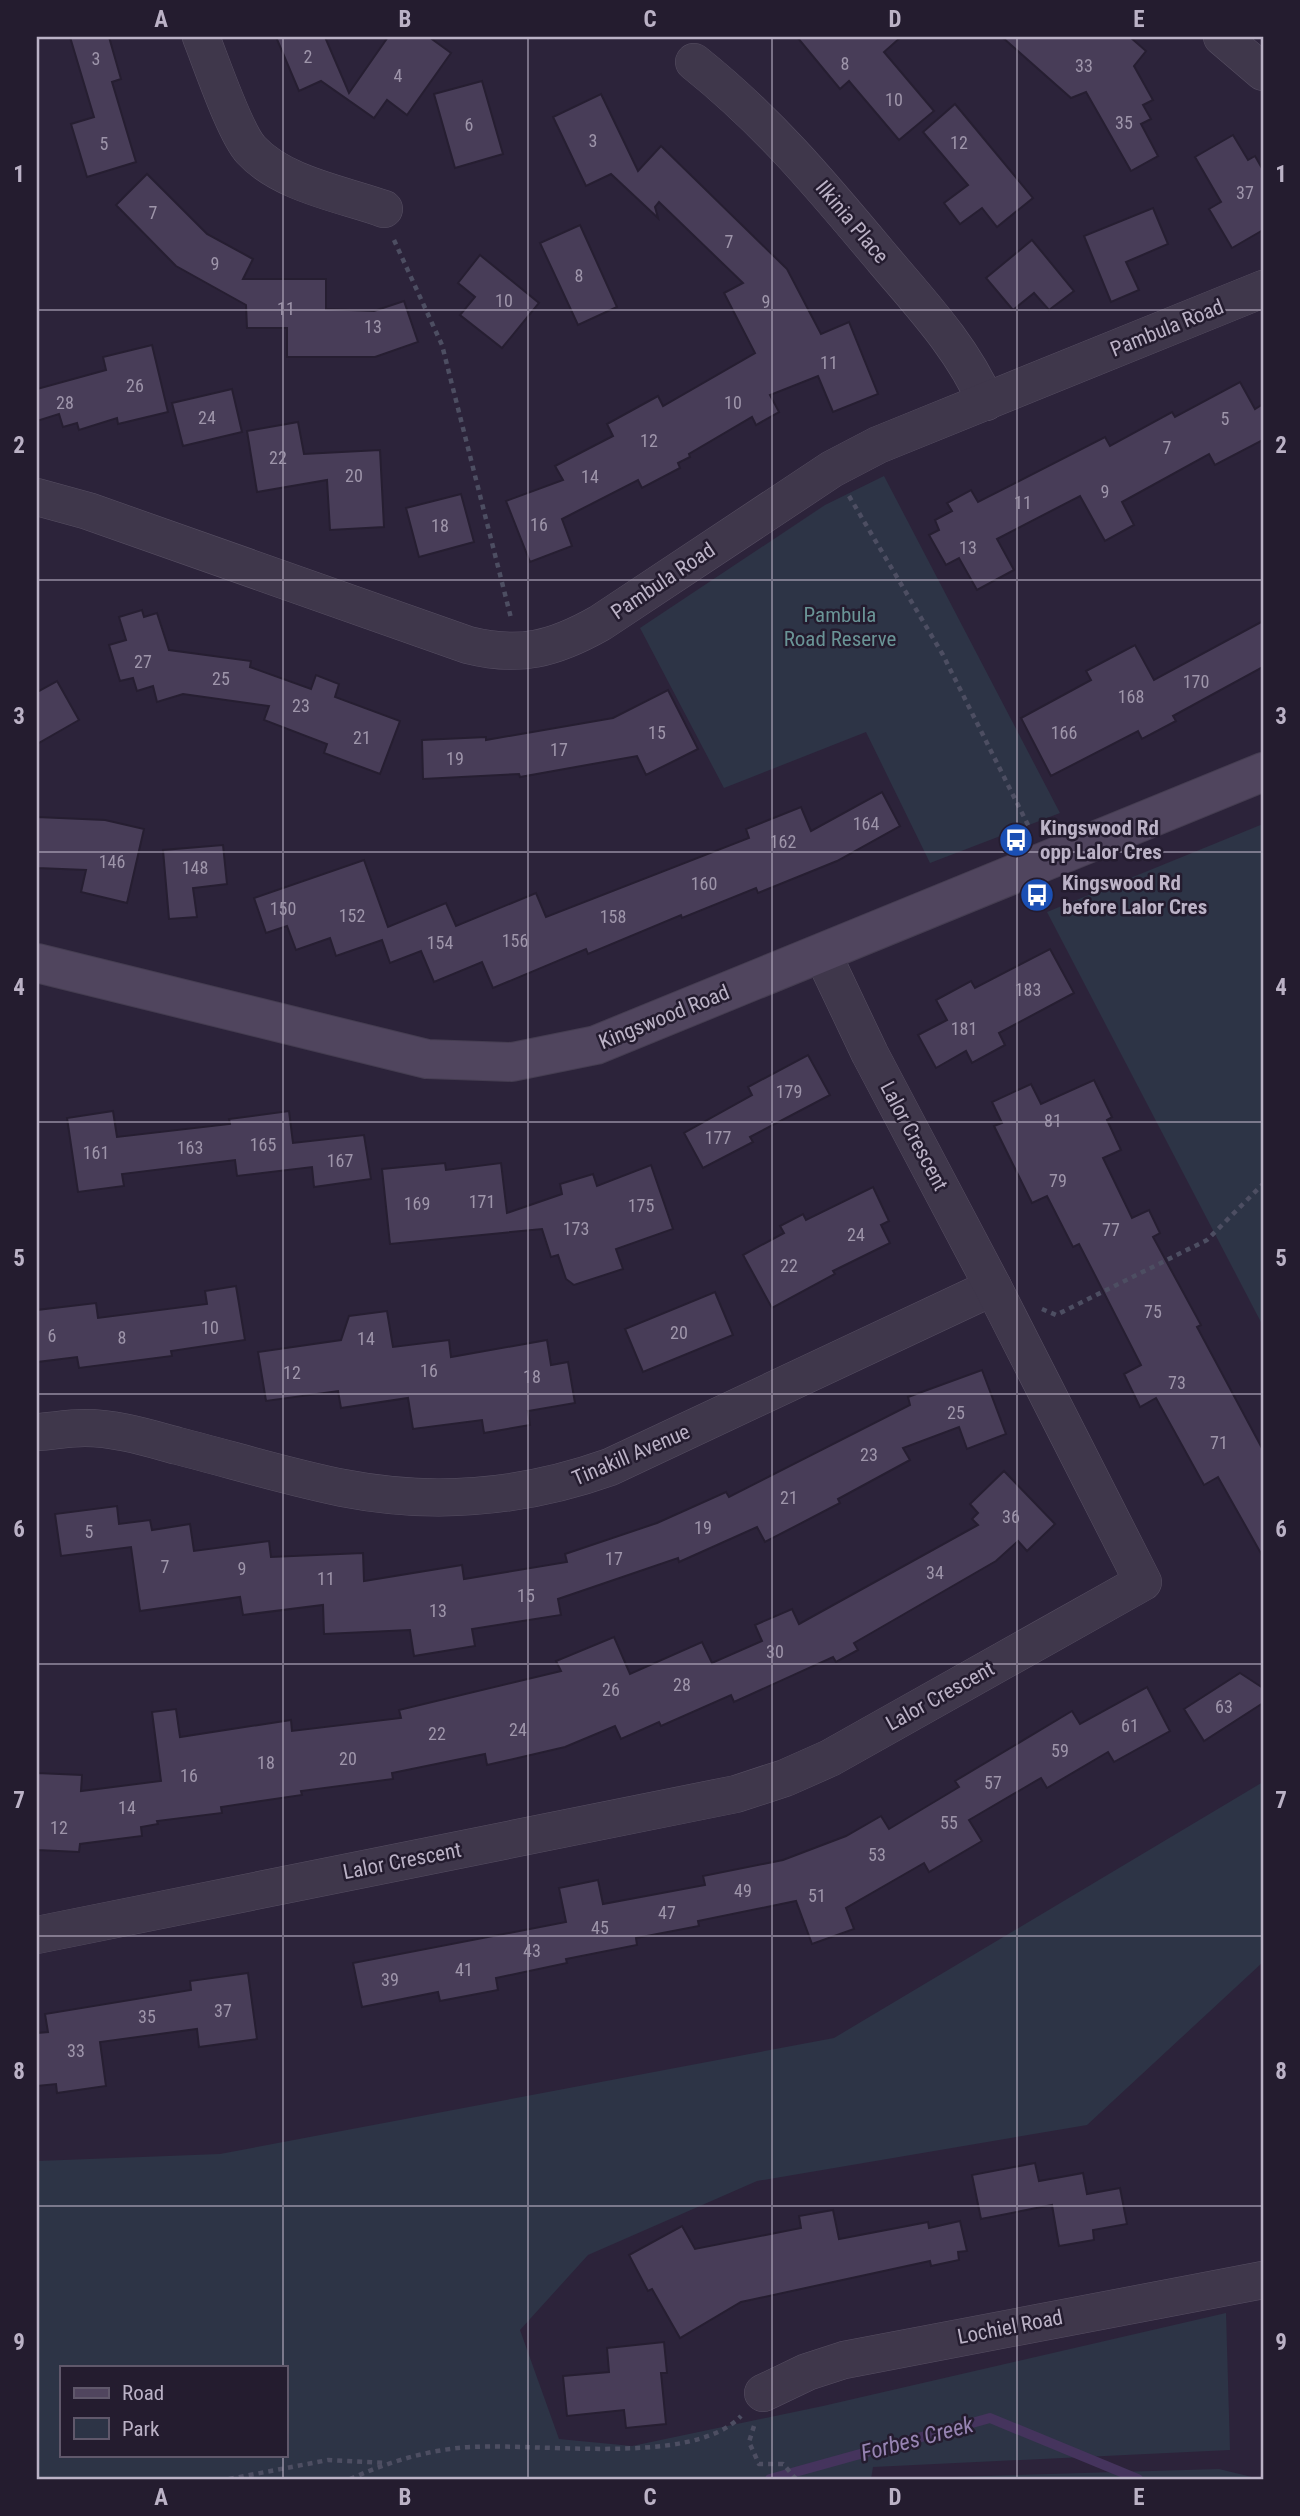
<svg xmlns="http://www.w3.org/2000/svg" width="1300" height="2516" font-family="'Roboto Condensed',sans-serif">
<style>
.green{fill:#2d3446;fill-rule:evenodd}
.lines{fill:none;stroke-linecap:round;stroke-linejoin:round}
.stream{stroke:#45345d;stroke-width:10}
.building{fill:#483d58;stroke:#261e31;stroke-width:2}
.street-casing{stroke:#574f63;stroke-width:38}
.secondary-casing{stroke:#453d51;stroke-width:40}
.path{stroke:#4d4e62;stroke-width:4.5;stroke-dasharray:5 5;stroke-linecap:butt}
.street{stroke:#3f374b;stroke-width:37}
.secondary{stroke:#50455e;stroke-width:38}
.grid{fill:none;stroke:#bbb2c6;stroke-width:2;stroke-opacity:0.55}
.labels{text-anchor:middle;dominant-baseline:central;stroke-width:5;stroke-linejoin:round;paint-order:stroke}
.number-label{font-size:18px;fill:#9e95aa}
.street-label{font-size:21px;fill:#bbb2c6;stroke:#241c2f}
.park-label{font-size:21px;fill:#6a9496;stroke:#241c2f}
.poi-label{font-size:21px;font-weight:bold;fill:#bbb2c6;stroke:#241c2f;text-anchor:start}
.water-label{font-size:23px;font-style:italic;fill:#9683b2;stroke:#241c2f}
.neatline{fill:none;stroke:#bbb2c6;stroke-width:2.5}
.grid-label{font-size:23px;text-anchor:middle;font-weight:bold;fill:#bbb2c6}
</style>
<rect width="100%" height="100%" fill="#2c233a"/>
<g class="green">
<polygon points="884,476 1060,813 930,863 866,732 724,788 640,628 825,505"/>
<polygon points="1263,824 1263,1326 1047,912"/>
<path d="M1263,1782V1962L1087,2125L757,2181L588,2255L520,2330L559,2439L632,2446L823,2406L1226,2313L1230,2450L873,2467L871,2479H37V2161L220,2154L834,2038ZM61,2367H285V2455H61Z"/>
<polygon points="1219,2469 1260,2479 884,2479"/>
</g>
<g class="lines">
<polyline class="stream" points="770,2479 990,2418 1138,2479"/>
</g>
<g class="building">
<polygon points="70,37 109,37 121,79 112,82 136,162 87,177 71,124 94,117"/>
<polygon points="276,37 325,37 349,93 388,37 429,37 451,53 407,115 387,100 374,118 321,81 299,91"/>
<polygon points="797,37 901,37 884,52 934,111 899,140 849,81 840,89"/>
<polygon points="1002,37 1130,37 1146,51 1134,66 1153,100 1143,105 1151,119 1141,124 1158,156 1131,171 1086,92 1071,98"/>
<polygon points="482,81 503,154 455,168 434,94"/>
<polygon points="601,94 638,171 661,146 787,269 821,334 849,322 878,394 833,412 818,376 770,395 779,412 756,425 752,417 689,454 690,457 678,463 680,468 642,488 638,480 562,519 572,546 530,562 506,501 563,480 555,466 613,436 607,424 658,396 663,406 755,353 724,293 743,283 659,202 655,207 658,218 611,174 586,186 553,117"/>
<polygon points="955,104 1033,198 997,227 982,208 960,224 944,203 968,185 923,132"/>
<polygon points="1233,135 1248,160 1255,156 1263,170 1263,230 1232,248 1209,209 1221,202 1195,157"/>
<polygon points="147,174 207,234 253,259 243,279 326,279 326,309 374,311 404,301 418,342 375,357 287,357 287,328 247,328 246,305 176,266 116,205"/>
<polygon points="1153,208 1168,244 1126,262 1139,290 1111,302 1084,236"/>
<polygon points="580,225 617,307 578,325 540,243"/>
<polygon points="1032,240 1074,291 1049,310 1034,293 1013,310 986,278"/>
<polygon points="480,255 539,303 502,348 460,315 475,297 458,283"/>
<polygon points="152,345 168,412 118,424 117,418 79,430 77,423 63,427 59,414 37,421 37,389 106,370 103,357"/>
<polygon points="1240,382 1255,409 1263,404 1263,440 1215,465 1209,454 1122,502 1134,525 1105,541 1080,496 997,539 1014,570 977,590 959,558 946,565 929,535 939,530 935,520 952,511 947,503 971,490 978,502 1105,437 1110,446 1172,412 1175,417"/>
<polygon points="232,389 242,432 183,446 172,403"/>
<polygon points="298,422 304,454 380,450 384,527 330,530 327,480 257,492 247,431"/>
<polygon points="461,494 474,542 419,557 406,508"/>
<polygon points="142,610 144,617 157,613 169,650 251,661 250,667 311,689 316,675 339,684 335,697 400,721 380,774 324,753 327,744 264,720 269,706 183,694 157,702 153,686 137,691 133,678 120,681 109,645 126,640 119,617"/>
<polygon points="1263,621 1263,667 1173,716 1176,721 1142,739 1138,731 1051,776 1021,718 1091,680 1086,671 1135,645 1154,680"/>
<polygon points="57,681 79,720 37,744 37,692"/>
<polygon points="668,690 698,749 646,775 637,756 520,777 519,774 423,779 422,740 486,737 486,740 613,718"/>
<polygon points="882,792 900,826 837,861 758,893 756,888 682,918 681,915 588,954 586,949 493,988 482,962 434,982 421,951 390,963 382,940 336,956 330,938 296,950 287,926 266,933 254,898 364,860 388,927 446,903 456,926 536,893 546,917 749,838 746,829 801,807 811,831"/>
<polygon points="37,817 105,820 144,829 127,903 81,892 86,870 37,868"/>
<polygon points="223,845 227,884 193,888 197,917 169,919 163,850"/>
<polygon points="1050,949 1074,993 999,1033 1005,1045 972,1063 966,1051 936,1068 918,1035 947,1020 936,1000 971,981 975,988"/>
<polygon points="808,1055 830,1095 750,1137 753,1142 703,1168 684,1133 752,1095 748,1087"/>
<polygon points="1094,1080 1112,1117 1107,1120 1121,1150 1103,1158 1132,1218 1149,1210 1160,1233 1153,1237 1201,1325 1197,1327 1263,1450 1263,1557 1218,1477 1204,1485 1156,1398 1140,1407 1124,1374 1141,1365 1079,1244 1073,1247 1047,1196 1032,1203 994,1126 1002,1123 992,1102 1031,1084 1041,1104"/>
<polygon points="113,1111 117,1137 230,1124 229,1119 289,1111 293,1143 364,1135 371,1179 314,1187 312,1167 237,1176 235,1160 122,1174 124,1186 78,1192 67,1118"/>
<polygon points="445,1163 446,1170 501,1163 507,1213 562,1194 560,1184 593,1174 597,1186 651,1165 673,1229 616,1249 623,1269 574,1285 566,1279 558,1255 551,1257 542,1229 390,1244 382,1169"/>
<polygon points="873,1187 889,1221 881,1225 890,1243 833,1271 835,1274 772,1308 743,1255 784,1233 780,1226 803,1214 806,1220"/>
<polygon points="236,1286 245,1340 171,1351 172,1356 79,1368 77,1357 37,1362 37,1310 96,1303 98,1318 207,1304 205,1291"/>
<polygon points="715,1292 733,1335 643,1372 625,1329"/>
<polygon points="387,1311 393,1347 449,1340 451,1357 547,1340 551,1365 568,1362 575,1403 528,1411 530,1425 484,1433 482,1420 413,1429 408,1398 341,1408 338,1391 266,1401 258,1352 341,1340 349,1316"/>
<polygon points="982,1370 1006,1434 967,1449 959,1427 903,1448 910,1460 838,1499 840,1503 765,1542 757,1527 679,1562 678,1558 558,1599 561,1615 472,1629 475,1646 414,1656 410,1630 324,1634 323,1605 243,1615 240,1597 140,1611 131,1547 61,1556 55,1514 117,1506 119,1524 150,1520 152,1530 190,1524 194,1551 269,1541 271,1557 363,1553 364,1581 462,1565 464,1579 567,1562 565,1554 657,1523 726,1492 729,1497 910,1405 908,1397"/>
<polygon points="1004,1471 1055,1524 1027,1551 1018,1541 996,1561 854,1643 858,1650 836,1662 833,1657 734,1702 731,1695 661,1726 659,1722 621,1739 615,1726 565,1747 487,1765 485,1754 392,1773 393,1779 301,1791 302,1795 221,1807 222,1813 157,1821 158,1824 141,1827 142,1836 80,1844 79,1852 37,1850 37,1773 82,1775 81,1791 161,1781 152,1712 176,1709 180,1737 291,1720 292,1731 401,1718 399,1710 561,1671 556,1661 614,1637 630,1674 702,1642 712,1663 762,1641 755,1625 792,1609 799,1624 978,1525 972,1519 978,1513 970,1504"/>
<polygon points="1240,1673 1263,1688 1263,1703 1204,1741 1184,1709"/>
<polygon points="1147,1687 1170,1731 1114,1762 1108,1752 1047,1788 1041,1778 969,1820 982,1841 929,1872 924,1863 846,1908 854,1929 812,1944 796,1901 698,1921 699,1926 636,1938 637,1945 566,1959 567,1963 496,1978 498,1990 440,2001 438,1992 362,2007 353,1963 566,1922 559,1888 598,1880 603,1904 705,1885 703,1876 783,1860 846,1836 881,1816 889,1829 959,1787 955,1781 1072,1711 1080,1724"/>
<polygon points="248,1973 257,2039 199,2047 197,2029 100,2042 106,2086 57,2093 56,2084 37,2086 37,2033 48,2032 45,2014 191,1990 190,1981"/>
<polygon points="1035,2163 1039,2181 1083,2173 1087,2194 1120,2188 1127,2224 1093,2230 1094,2240 1059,2246 1052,2205 981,2219 972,2175"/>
<polygon points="833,2210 839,2239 928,2222 929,2228 960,2221 967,2251 958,2252 959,2260 931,2266 930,2261 741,2302 680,2338 652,2289 648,2291 629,2255 682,2226 695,2249 801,2228 799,2216"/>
<polygon points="664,2342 667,2373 661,2373 666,2424 626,2428 624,2410 567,2416 563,2376 609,2372 607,2348"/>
</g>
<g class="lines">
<g class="street-casing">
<g id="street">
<path d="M201,37C211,62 235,133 251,150C282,184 342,194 384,209"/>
<polyline points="1222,37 1263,72"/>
<path d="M694,62C769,122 822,186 883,259C921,304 962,347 986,402"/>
<path d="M37,497L88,511L468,645C520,658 554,649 600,623L832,469L878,445L1263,289"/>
<path d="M37,1432C52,1431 69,1428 85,1428C116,1428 148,1438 178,1446C233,1460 288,1477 343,1488C435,1506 523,1498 610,1467L993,1287"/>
<polyline points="37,1935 736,1794 785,1778 830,1758 1143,1582 993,1287 870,1054 822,953"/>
<polyline points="763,2393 807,2372 844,2360 1263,2280"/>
</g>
</g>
<g class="secondary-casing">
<polyline id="secondary" points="37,963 427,1059 512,1062 596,1045 1263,772"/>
</g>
<g class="path">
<polyline points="394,240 442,345 511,618"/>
<polyline points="849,496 943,655 1030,829"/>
<polyline points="1042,1309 1056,1315 1207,1240 1263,1184"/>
<polyline points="754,2426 749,2442 759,2464 783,2464 796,2479"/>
<polyline points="37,2479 39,2479"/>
<polyline points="229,2479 328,2460 385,2463"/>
<path d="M350,2479C384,2464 420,2452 458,2448C529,2440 691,2469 741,2416"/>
</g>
<use href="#street" class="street"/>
<use href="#secondary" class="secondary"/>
</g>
<path class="grid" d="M283,37V2367M528,37V2479M772,37V2479M1017,37V2479M37,310H1263M37,580H1263M37,852H1263M37,1122H1263M37,1394H1263M37,1664H1263M37,1936H1263M37,2206H1263M283,2455V2479"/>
<defs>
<g id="bus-disc" transform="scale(1.75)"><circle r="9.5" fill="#1a4fb4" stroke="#241c2f"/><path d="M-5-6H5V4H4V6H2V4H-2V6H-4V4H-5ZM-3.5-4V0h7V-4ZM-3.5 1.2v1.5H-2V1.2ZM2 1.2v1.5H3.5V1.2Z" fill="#fff"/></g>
</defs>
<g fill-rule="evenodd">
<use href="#bus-disc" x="1016" y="840"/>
<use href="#bus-disc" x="1037" y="895"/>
</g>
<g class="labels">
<g class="number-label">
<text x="308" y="56">2</text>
<text x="96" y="58">3</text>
<text x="845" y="63">8</text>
<text x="1084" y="65">33</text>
<text x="398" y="75">4</text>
<text x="894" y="99">10</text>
<text x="1124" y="122">35</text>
<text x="469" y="124">6</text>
<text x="593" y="140">3</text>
<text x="959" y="142">12</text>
<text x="104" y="143">5</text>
<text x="1245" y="192">37</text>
<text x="153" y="212">7</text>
<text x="729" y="241">7</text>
<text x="215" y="263">9</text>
<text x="579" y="275">8</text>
<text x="504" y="300">10</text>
<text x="766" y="301">9</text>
<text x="286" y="308">11</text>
<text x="373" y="326">13</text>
<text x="829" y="362">11</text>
<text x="135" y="385">26</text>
<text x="65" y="402">28</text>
<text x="733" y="402">10</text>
<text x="207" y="417">24</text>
<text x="1225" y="418">5</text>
<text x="649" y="440">12</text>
<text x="1167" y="447">7</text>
<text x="278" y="457">22</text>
<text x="354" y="475">20</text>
<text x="590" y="476">14</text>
<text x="1105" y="491">9</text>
<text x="1023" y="502">11</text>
<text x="539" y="524">16</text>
<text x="440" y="525">18</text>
<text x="968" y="547">13</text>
<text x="143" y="661">27</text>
<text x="221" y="678">25</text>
<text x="1196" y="681">170</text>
<text x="1131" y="696">168</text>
<text x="301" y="705">23</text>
<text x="657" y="732">15</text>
<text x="1064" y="732">166</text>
<text x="362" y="737">21</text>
<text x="559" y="749">17</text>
<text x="455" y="758">19</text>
<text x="866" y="823">164</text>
<text x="783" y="841">162</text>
<text x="112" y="861">146</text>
<text x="195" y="867">148</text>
<text x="704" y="883">160</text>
<text x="283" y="908">150</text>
<text x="352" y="915">152</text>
<text x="613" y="916">158</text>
<text x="515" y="940">156</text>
<text x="440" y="942">154</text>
<text x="1028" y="989">183</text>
<text x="964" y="1028">181</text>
<text x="789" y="1091">179</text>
<text x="1053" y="1120">81</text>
<text x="718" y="1137">177</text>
<text x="263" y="1144">165</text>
<text x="190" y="1147">163</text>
<text x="96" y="1152">161</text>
<text x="340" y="1160">167</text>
<text x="1058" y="1180">79</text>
<text x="482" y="1201">171</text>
<text x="417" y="1203">169</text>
<text x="641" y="1205">175</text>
<text x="576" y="1228">173</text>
<text x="1111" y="1229">77</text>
<text x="856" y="1234">24</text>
<text x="789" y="1265">22</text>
<text x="1153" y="1311">75</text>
<text x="210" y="1327">10</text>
<text x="679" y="1332">20</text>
<text x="52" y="1335">6</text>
<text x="122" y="1337">8</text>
<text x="366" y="1338">14</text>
<text x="429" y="1370">16</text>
<text x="292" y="1372">12</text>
<text x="532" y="1376">18</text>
<text x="1177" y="1382">73</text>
<text x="956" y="1412">25</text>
<text x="1219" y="1442">71</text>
<text x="869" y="1454">23</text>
<text x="789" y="1497">21</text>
<text x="1011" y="1516">36</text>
<text x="703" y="1527">19</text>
<text x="89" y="1531">5</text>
<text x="614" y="1558">17</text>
<text x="165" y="1566">7</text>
<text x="242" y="1568">9</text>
<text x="935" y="1572">34</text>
<text x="326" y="1578">11</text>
<text x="526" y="1595">15</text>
<text x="438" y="1610">13</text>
<text x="775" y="1651">30</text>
<text x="682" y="1684">28</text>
<text x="611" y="1689">26</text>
<text x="1224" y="1706">63</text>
<text x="1130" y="1725">61</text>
<text x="518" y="1729">24</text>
<text x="437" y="1733">22</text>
<text x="1060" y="1750">59</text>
<text x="348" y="1758">20</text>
<text x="266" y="1762">18</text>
<text x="189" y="1775">16</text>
<text x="993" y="1782">57</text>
<text x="127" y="1807">14</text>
<text x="949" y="1822">55</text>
<text x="59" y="1827">12</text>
<text x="877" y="1854">53</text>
<text x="743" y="1890">49</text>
<text x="817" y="1895">51</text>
<text x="667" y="1912">47</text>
<text x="600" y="1927">45</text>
<text x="532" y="1950">43</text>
<text x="464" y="1969">41</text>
<text x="390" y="1979">39</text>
<text x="223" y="2010">37</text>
<text x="147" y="2016">35</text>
<text x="76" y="2050">33</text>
</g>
<g class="street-label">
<text transform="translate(852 222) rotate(50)">Ilkinia Place</text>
<text transform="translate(1167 328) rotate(-22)">Pambula Road</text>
<text transform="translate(663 581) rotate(-34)">Pambula Road</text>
<text transform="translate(664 1017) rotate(-22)">Kingswood Road</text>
<text transform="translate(914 1136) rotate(62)">Lalor Crescent</text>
<text transform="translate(631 1455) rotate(-23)">Tinakill Avenue</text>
<text transform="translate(940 1696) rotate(-29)">Lalor Crescent</text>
<text transform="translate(402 1861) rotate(-11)">Lalor Crescent</text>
<text transform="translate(1010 2327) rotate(-11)">Lochiel Road</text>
</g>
<g class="park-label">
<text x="840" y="615">Pambula<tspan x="840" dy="24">Road Reserve</tspan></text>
</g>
<g class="poi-label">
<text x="1040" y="828">Kingswood Rd<tspan x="1040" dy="24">opp Lalor Cres</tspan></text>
<text x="1062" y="883">Kingswood Rd<tspan x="1062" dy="24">before Lalor Cres</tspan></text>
</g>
<g class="water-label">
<text transform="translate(917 2439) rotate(-15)">Forbes Creek</text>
</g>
</g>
<rect width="1300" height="2516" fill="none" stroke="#241c2f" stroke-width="77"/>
<rect x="60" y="2366" width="228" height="91" fill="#241c2f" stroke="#60586b" stroke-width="2"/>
<rect x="74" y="2388" width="35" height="10" fill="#50455e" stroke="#60586b" stroke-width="2"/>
<text x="122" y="2400" font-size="21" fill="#bbb2c6">Road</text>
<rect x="74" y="2418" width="35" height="21" fill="#2d3446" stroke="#60586b" stroke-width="2"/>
<text x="122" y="2436" font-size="21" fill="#bbb2c6">Park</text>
<rect x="38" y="38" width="1224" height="2440" class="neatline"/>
<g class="grid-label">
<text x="161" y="27">A</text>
<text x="405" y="27">B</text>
<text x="650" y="27">C</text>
<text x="895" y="27">D</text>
<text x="1139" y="27">E</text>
<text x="19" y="182">1</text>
<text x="1281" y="182">1</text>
<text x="19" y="453">2</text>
<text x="1281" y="453">2</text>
<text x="19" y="724">3</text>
<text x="1281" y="724">3</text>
<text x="19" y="995">4</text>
<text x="1281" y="995">4</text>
<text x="19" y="1266">5</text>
<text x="1281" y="1266">5</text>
<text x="19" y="1537">6</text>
<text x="1281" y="1537">6</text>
<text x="19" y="1808">7</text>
<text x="1281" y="1808">7</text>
<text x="19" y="2079">8</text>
<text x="1281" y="2079">8</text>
<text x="19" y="2350">9</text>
<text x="1281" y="2350">9</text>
<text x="161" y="2505">A</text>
<text x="405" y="2505">B</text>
<text x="650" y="2505">C</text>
<text x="895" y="2505">D</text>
<text x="1139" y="2505">E</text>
</g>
</svg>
